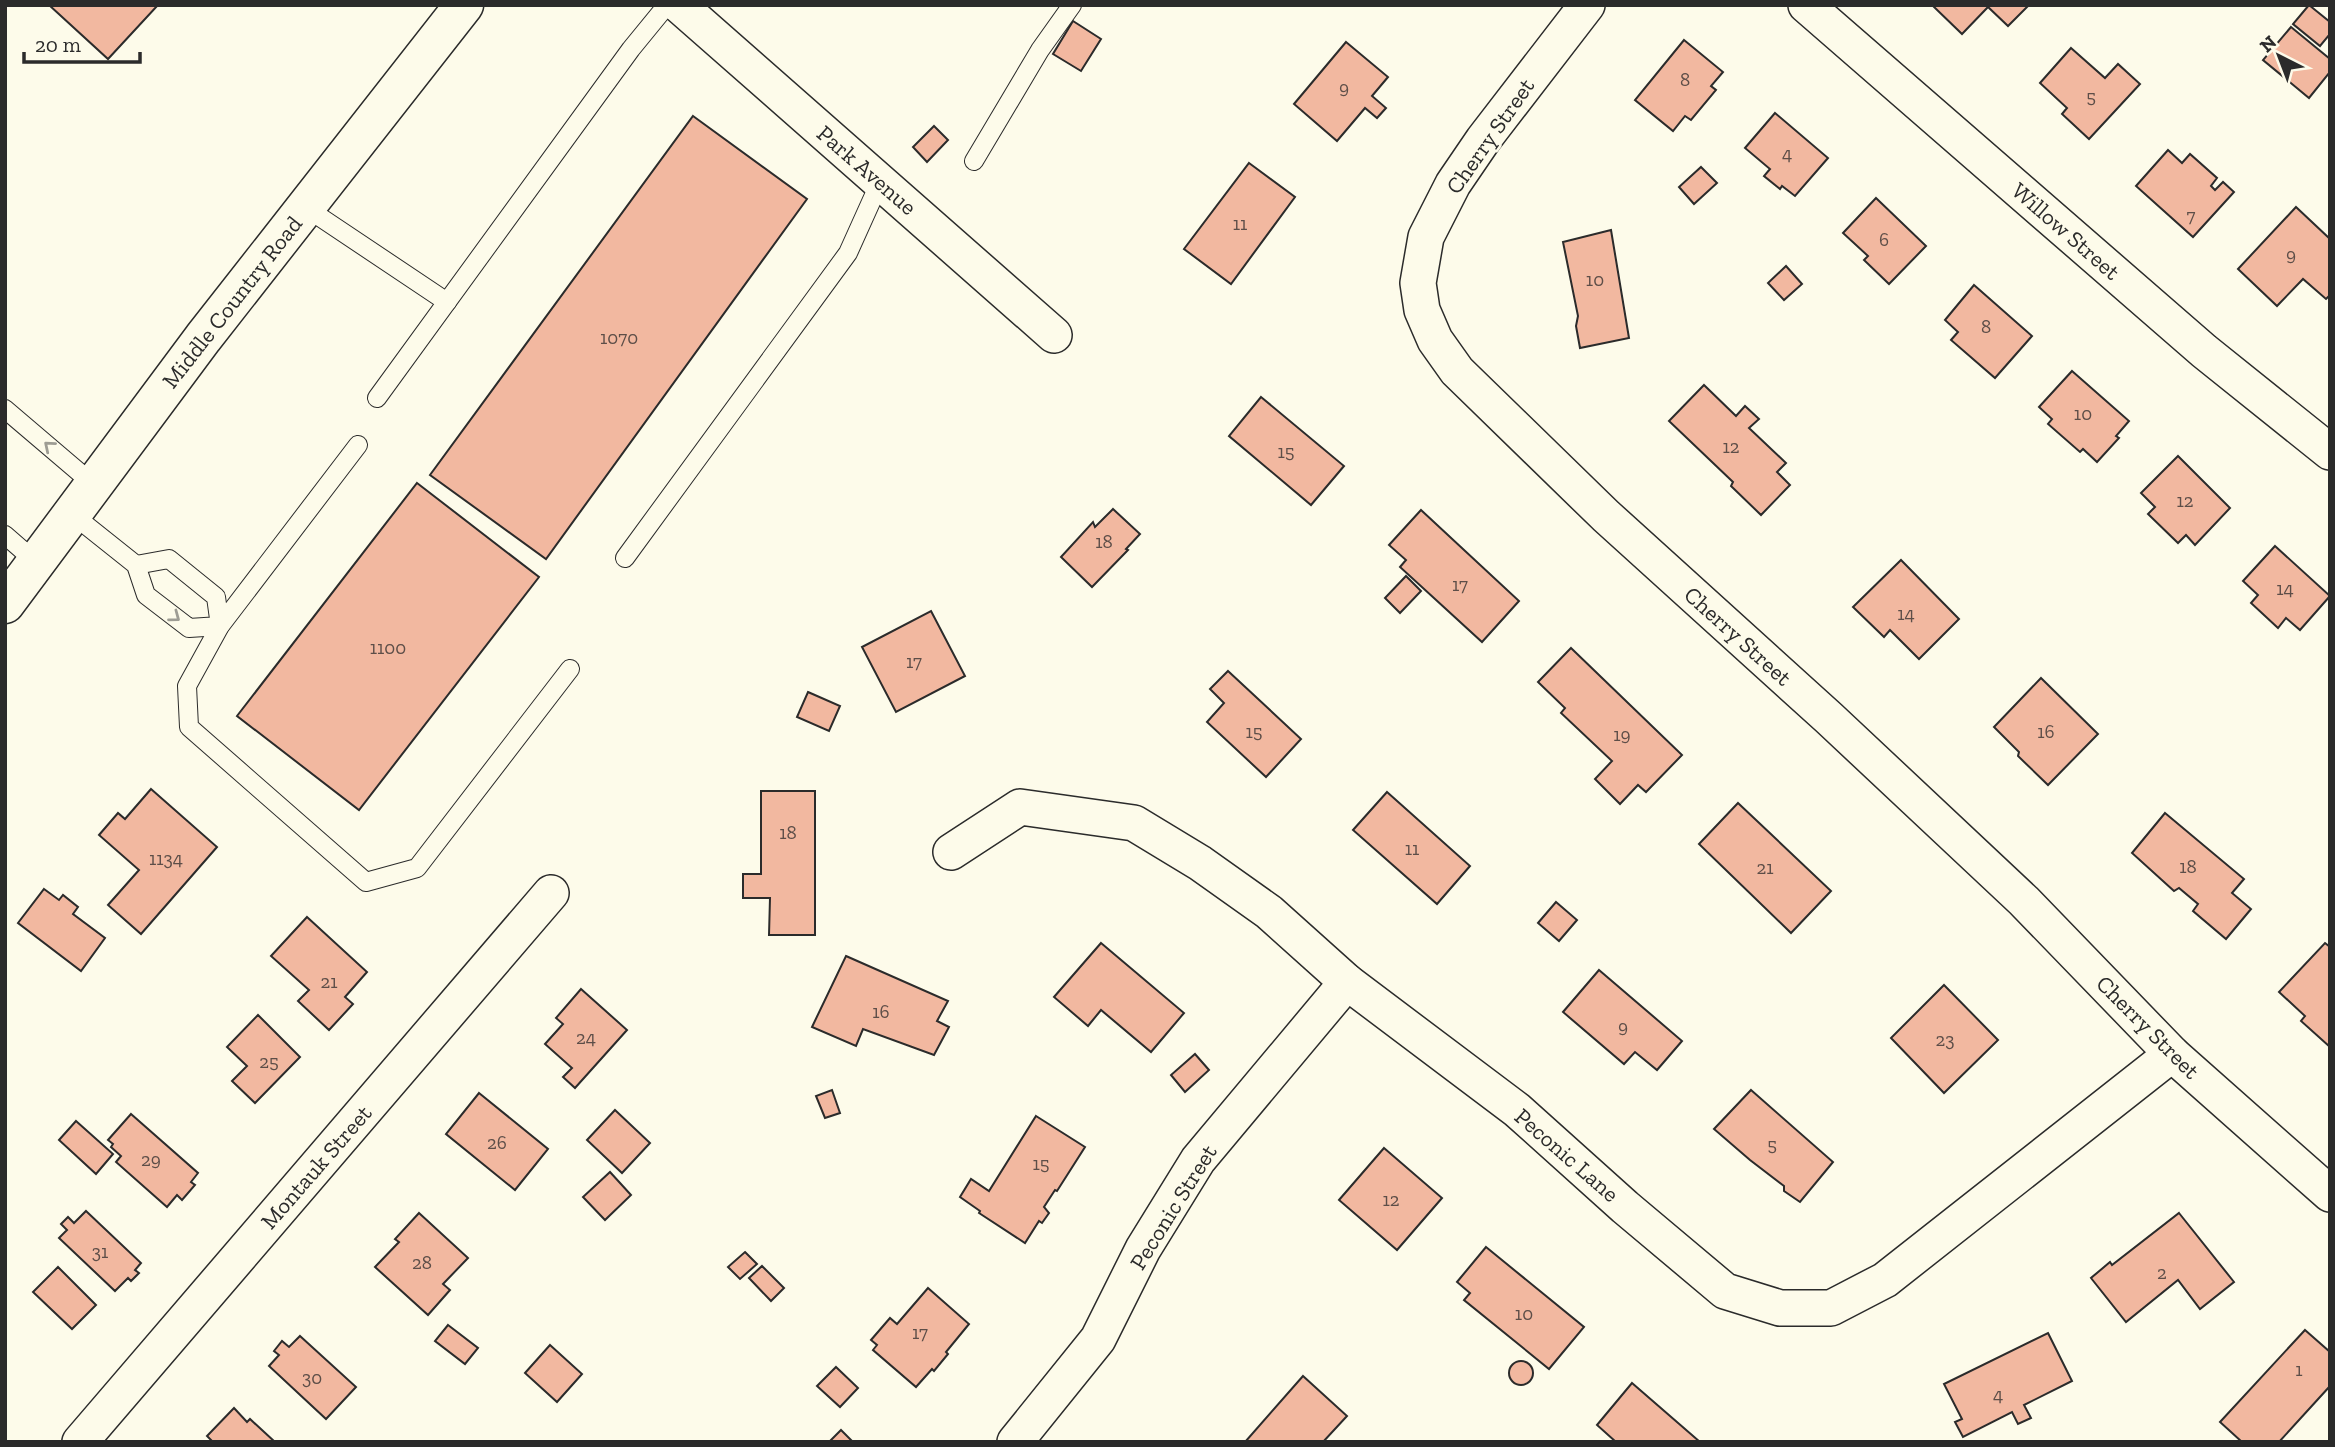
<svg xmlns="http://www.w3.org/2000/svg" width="2335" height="1447" font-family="'Zilla Slab',serif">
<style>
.building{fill:#f2b8a0;stroke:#2b2b2b;stroke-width:2}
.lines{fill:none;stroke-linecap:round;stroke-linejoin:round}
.service-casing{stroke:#2b2b2b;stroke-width:20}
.minor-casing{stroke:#2b2b2b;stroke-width:38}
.primary-casing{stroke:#2b2b2b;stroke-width:41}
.service{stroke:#fdfbea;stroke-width:18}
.minor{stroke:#fdfbea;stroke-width:35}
.primary{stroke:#fdfbea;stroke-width:38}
.oneway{stroke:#9e9d94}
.labels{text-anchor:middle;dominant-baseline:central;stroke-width:5;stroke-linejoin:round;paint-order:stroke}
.number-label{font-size:19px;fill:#5d4e48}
.street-label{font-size:23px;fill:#2b2b2b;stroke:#fdfbea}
</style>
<rect width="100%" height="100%" fill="#fdfbea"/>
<g class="building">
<polygon points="49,5 158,5 108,59"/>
<polygon points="1932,5 2029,5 2008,26 1988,7 1962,34"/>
<polygon points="2309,5 2330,22 2330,34 2320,46 2293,24"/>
<polygon points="1073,21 1101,39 1081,71 1053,54"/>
<polygon points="2291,27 2330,59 2330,72 2309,98 2263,60"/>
<polygon points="1684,40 1723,72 1711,86 1716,90 1691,120 1685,116 1673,131 1635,100"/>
<polygon points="1346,42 1388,77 1372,96 1386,108 1377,118 1365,108 1337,141 1294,104"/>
<polygon points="2071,48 2105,78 2118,64 2140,84 2089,139 2062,114 2067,108 2040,83"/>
<polygon points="1775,113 1828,158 1795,196 1782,186 1780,189 1764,176 1770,169 1745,148"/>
<polygon points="693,116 807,199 546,559 430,475"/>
<polygon points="934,126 948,140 927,162 913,147"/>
<polygon points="2168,150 2182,163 2190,154 2217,178 2211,186 2215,190 2223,182 2234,192 2193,237 2136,186"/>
<polygon points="1249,163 1295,197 1231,284 1184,249"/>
<polygon points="1701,167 1717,183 1694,204 1679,187"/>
<polygon points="1876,198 1926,246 1889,284 1864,260 1868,256 1843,233"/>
<polygon points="2296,207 2330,239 2330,295 2326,299 2303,279 2277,306 2238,269"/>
<polygon points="1611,230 1629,338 1580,348 1576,326 1578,316 1563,242"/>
<polygon points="1786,266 1802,284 1784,300 1768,283"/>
<polygon points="1974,285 2032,336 1995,378 1951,340 1958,332 1945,320"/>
<polygon points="2072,371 2129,421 2116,436 2119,438 2097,462 2083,449 2080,452 2048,424 2052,419 2039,407"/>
<polygon points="1704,385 1736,416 1745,406 1759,419 1749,428 1786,463 1777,472 1790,485 1761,515 1731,486 1733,482 1669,421"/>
<polygon points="1261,397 1344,466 1311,505 1229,436"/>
<polygon points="2178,456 2230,508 2195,545 2186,535 2178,543 2148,514 2155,507 2141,493"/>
<polygon points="417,483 539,577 359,810 237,716"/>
<polygon points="1113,509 1140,534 1126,549 1128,550 1092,587 1061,557 1093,522 1095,527"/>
<polygon points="1421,510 1519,601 1482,642 1400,567 1406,560 1389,545"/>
<polygon points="2275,546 2330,596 2300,630 2286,618 2278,628 2251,603 2258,595 2243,581"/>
<polygon points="1901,560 1959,619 1919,659 1890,630 1884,637 1853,607"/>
<polygon points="1406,576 1421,591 1400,613 1385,598"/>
<polygon points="931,611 965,676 896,712 862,647"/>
<polygon points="1571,648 1682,755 1646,792 1638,785 1620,804 1595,779 1612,761 1561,713 1565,708 1538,682"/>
<polygon points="1228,671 1301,739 1266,777 1207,722 1224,703 1210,689"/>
<polygon points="2041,678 2098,734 2048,785 2018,756 2019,752 1994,727"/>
<polygon points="808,692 840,706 829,731 797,717"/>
<polygon points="151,789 217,847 141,934 108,905 139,870 99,835 118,813 125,819"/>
<polygon points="761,791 815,791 815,935 769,935 770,898 743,898 743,874 761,874"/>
<polygon points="1387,792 1470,866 1437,904 1353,830"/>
<polygon points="1738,803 1831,891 1791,933 1699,844"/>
<polygon points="2165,813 2244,879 2232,893 2251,909 2226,939 2193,911 2198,904 2179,888 2174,891 2132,853"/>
<polygon points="44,889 59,900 63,895 78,907 73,914 105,938 81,971 18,923"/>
<polygon points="1556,902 1577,920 1559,941 1538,923"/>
<polygon points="307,917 367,972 345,997 353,1004 329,1030 298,1001 309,990 271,956"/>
<polygon points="1101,943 1184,1013 1151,1052 1101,1010 1088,1026 1054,997"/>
<polygon points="2325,943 2330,947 2330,1047 2301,1021 2305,1016 2279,992"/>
<polygon points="846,956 948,1001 937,1021 949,1027 934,1055 863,1029 856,1046 812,1027"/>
<polygon points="1599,970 1682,1041 1657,1070 1635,1052 1624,1064 1563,1012"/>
<polygon points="1944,985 1998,1040 1944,1093 1891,1038"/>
<polygon points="581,989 627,1030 575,1088 563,1077 572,1068 545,1044 563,1024 556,1018"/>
<polygon points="258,1015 300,1057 255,1103 232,1081 247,1066 227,1047"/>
<polygon points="1195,1054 1209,1070 1185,1092 1171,1075"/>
<polygon points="832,1090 840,1113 825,1118 816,1096"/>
<polygon points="1751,1090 1833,1162 1800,1202 1784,1191 1784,1186 1750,1160 1714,1129"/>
<polygon points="479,1093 548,1149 515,1190 446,1134"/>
<polygon points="615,1110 650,1143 622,1173 587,1140"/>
<polygon points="131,1114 198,1173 191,1182 195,1185 182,1200 177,1195 167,1207 116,1162 121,1156 111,1147 113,1144 108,1140"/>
<polygon points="1036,1116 1085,1147 1057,1191 1055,1190 1044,1207 1049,1213 1042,1223 1039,1221 1025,1243 979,1213 980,1211 960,1197 971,1179 989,1191"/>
<polygon points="76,1121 113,1154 96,1174 59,1140"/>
<polygon points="1384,1148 1442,1198 1397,1250 1339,1200"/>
<polygon points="610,1172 631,1195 605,1220 583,1197"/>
<polygon points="86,1211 141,1263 135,1270 139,1273 131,1281 128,1278 115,1291 59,1238 67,1230 61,1224 68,1217 74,1223"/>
<polygon points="419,1213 468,1258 443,1284 450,1290 428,1315 375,1267 399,1242 395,1239"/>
<polygon points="2179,1213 2234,1282 2200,1309 2178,1280 2126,1322 2091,1278 2110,1262 2112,1265"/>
<polygon points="1486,1247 1584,1327 1549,1369 1464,1300 1470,1293 1457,1282"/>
<polygon points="745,1252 757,1264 740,1279 728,1267"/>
<polygon points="762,1266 784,1288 771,1301 749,1278"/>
<polygon points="58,1267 96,1305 72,1329 33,1292"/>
<polygon points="928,1288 969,1324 946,1352 948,1354 934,1371 932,1369 916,1387 873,1350 877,1345 871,1340 890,1318 897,1324"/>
<polygon points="448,1325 478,1348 465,1364 435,1341"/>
<polygon points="2305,1330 2330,1352 2330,1386 2279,1442 2242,1442 2220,1422"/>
<polygon points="2048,1333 2072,1381 2024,1405 2031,1418 2018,1424 2012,1412 1963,1437 1955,1422 1962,1419 1944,1384"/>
<polygon points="300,1336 356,1387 326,1419 269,1366 279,1355 274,1351 282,1341 289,1347"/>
<polygon points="550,1345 582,1374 557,1402 525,1373"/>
<circle cx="1521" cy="1373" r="12"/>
<polygon points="836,1367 858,1388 840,1407 817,1386"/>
<polygon points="1303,1376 1347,1416 1323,1442 1245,1442"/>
<polygon points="1632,1383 1700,1442 1616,1442 1597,1425"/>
<polygon points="234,1408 247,1422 250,1419 275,1442 213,1442 207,1436"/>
<polygon points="841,1430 853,1442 829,1442"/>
</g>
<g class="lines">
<g class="service-casing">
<g id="service">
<polyline points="974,161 1040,50 1072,5"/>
<polyline points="305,207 447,302"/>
<polyline points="377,398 631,49 667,5"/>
<polyline points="5,409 93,484"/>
<polyline points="358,445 220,626 187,686 189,727 366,882 417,868 570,669"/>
<polyline points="72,514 136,565 146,595 189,628 220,626 216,597 169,559 136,565"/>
<polyline points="5,535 36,562"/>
<polyline points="625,558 848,253 880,182"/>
</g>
</g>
<g class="minor-casing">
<g id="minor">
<polyline points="679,5 1054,335"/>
<polyline points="1587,5 1483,140 1453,184 1426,237 1418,283 1422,310 1435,340 1457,371 1606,516 1829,718 2024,901 2172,1054 2330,1194"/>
<polyline points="1806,5 2204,351 2330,452"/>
<polyline points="951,852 1020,807 1134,823 1200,863 1269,912 1347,982 1517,1110 1625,1207 1725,1291 1780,1308 1831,1308 1885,1280 2172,1054"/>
<polyline points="80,1442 551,893"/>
<polyline points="1015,1442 1098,1339 1143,1249 1198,1160 1347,982"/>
</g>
</g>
<g class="primary-casing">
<polyline id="primary" points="5,604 203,338 464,5"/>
</g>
<use href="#service" class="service"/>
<use href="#minor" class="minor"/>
<use href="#primary" class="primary"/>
</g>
<defs><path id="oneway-chevron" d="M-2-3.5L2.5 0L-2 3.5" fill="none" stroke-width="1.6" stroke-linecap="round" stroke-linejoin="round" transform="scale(1.75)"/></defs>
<g class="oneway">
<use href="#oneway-chevron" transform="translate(49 446) rotate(-140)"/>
<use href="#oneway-chevron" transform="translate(175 617) rotate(37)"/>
</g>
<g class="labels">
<g class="number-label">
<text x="1685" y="79">8</text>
<text x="1344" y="87">9</text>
<text x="2091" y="96">5</text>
<text x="1787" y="153">4</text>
<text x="2191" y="215">7</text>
<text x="1240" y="223">11</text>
<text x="1884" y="239">6</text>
<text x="2291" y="254">9</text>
<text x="1595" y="279">10</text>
<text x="1986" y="326">8</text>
<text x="619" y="337">1070</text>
<text x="2083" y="413">10</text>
<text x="1731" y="446">12</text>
<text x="1286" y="451">15</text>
<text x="2185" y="500">12</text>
<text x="1104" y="541">18</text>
<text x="1460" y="584">17</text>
<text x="2285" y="588">14</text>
<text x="1906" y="613">14</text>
<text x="388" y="647">1100</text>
<text x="914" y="661">17</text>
<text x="1254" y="731">15</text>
<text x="2046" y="731">16</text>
<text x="1622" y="734">19</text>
<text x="788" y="832">18</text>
<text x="1412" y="848">11</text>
<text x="166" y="858">1134</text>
<text x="2188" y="866">18</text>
<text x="1765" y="867">21</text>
<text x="329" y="981">21</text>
<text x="881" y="1011">16</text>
<text x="1623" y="1026">9</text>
<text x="586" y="1037">24</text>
<text x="1945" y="1039">23</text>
<text x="269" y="1061">25</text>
<text x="497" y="1142">26</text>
<text x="1772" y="1144">5</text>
<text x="151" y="1159">29</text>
<text x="1041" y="1163">15</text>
<text x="1391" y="1199">12</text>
<text x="100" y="1251">31</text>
<text x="422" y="1262">28</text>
<text x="2162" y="1272">2</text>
<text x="1524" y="1313">10</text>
<text x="920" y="1332">17</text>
<text x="2299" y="1369">1</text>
<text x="312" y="1377">30</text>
<text x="1998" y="1394">4</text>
</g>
<g class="street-label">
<text transform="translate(1490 136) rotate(-55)">Cherry Street</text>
<text transform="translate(867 170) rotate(41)">Park Avenue</text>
<text transform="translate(2066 231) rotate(41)">Willow Street</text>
<text transform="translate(232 302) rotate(-52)">Middle Country Road</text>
<text transform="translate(1738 636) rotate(42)">Cherry Street</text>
<text transform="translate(2148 1027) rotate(45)">Cherry Street</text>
<text transform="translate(1567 1155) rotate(41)">Peconic Lane</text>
<text transform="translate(316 1167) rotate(-49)">Montauk Street</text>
<text transform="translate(1173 1207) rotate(-58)">Peconic Street</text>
</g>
</g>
<rect width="2335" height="1447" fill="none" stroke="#2b2b2b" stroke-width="14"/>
<g transform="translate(2279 56) rotate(318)" stroke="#fdfbea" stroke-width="5" paint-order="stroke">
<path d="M0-5L12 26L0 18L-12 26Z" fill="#2b2b2b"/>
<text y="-10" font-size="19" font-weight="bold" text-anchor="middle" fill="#2b2b2b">N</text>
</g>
<path d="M24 52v10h116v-10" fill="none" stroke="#2b2b2b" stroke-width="3.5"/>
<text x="35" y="52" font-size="21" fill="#2b2b2b" stroke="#fdfbea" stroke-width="5" paint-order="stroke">20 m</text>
</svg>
